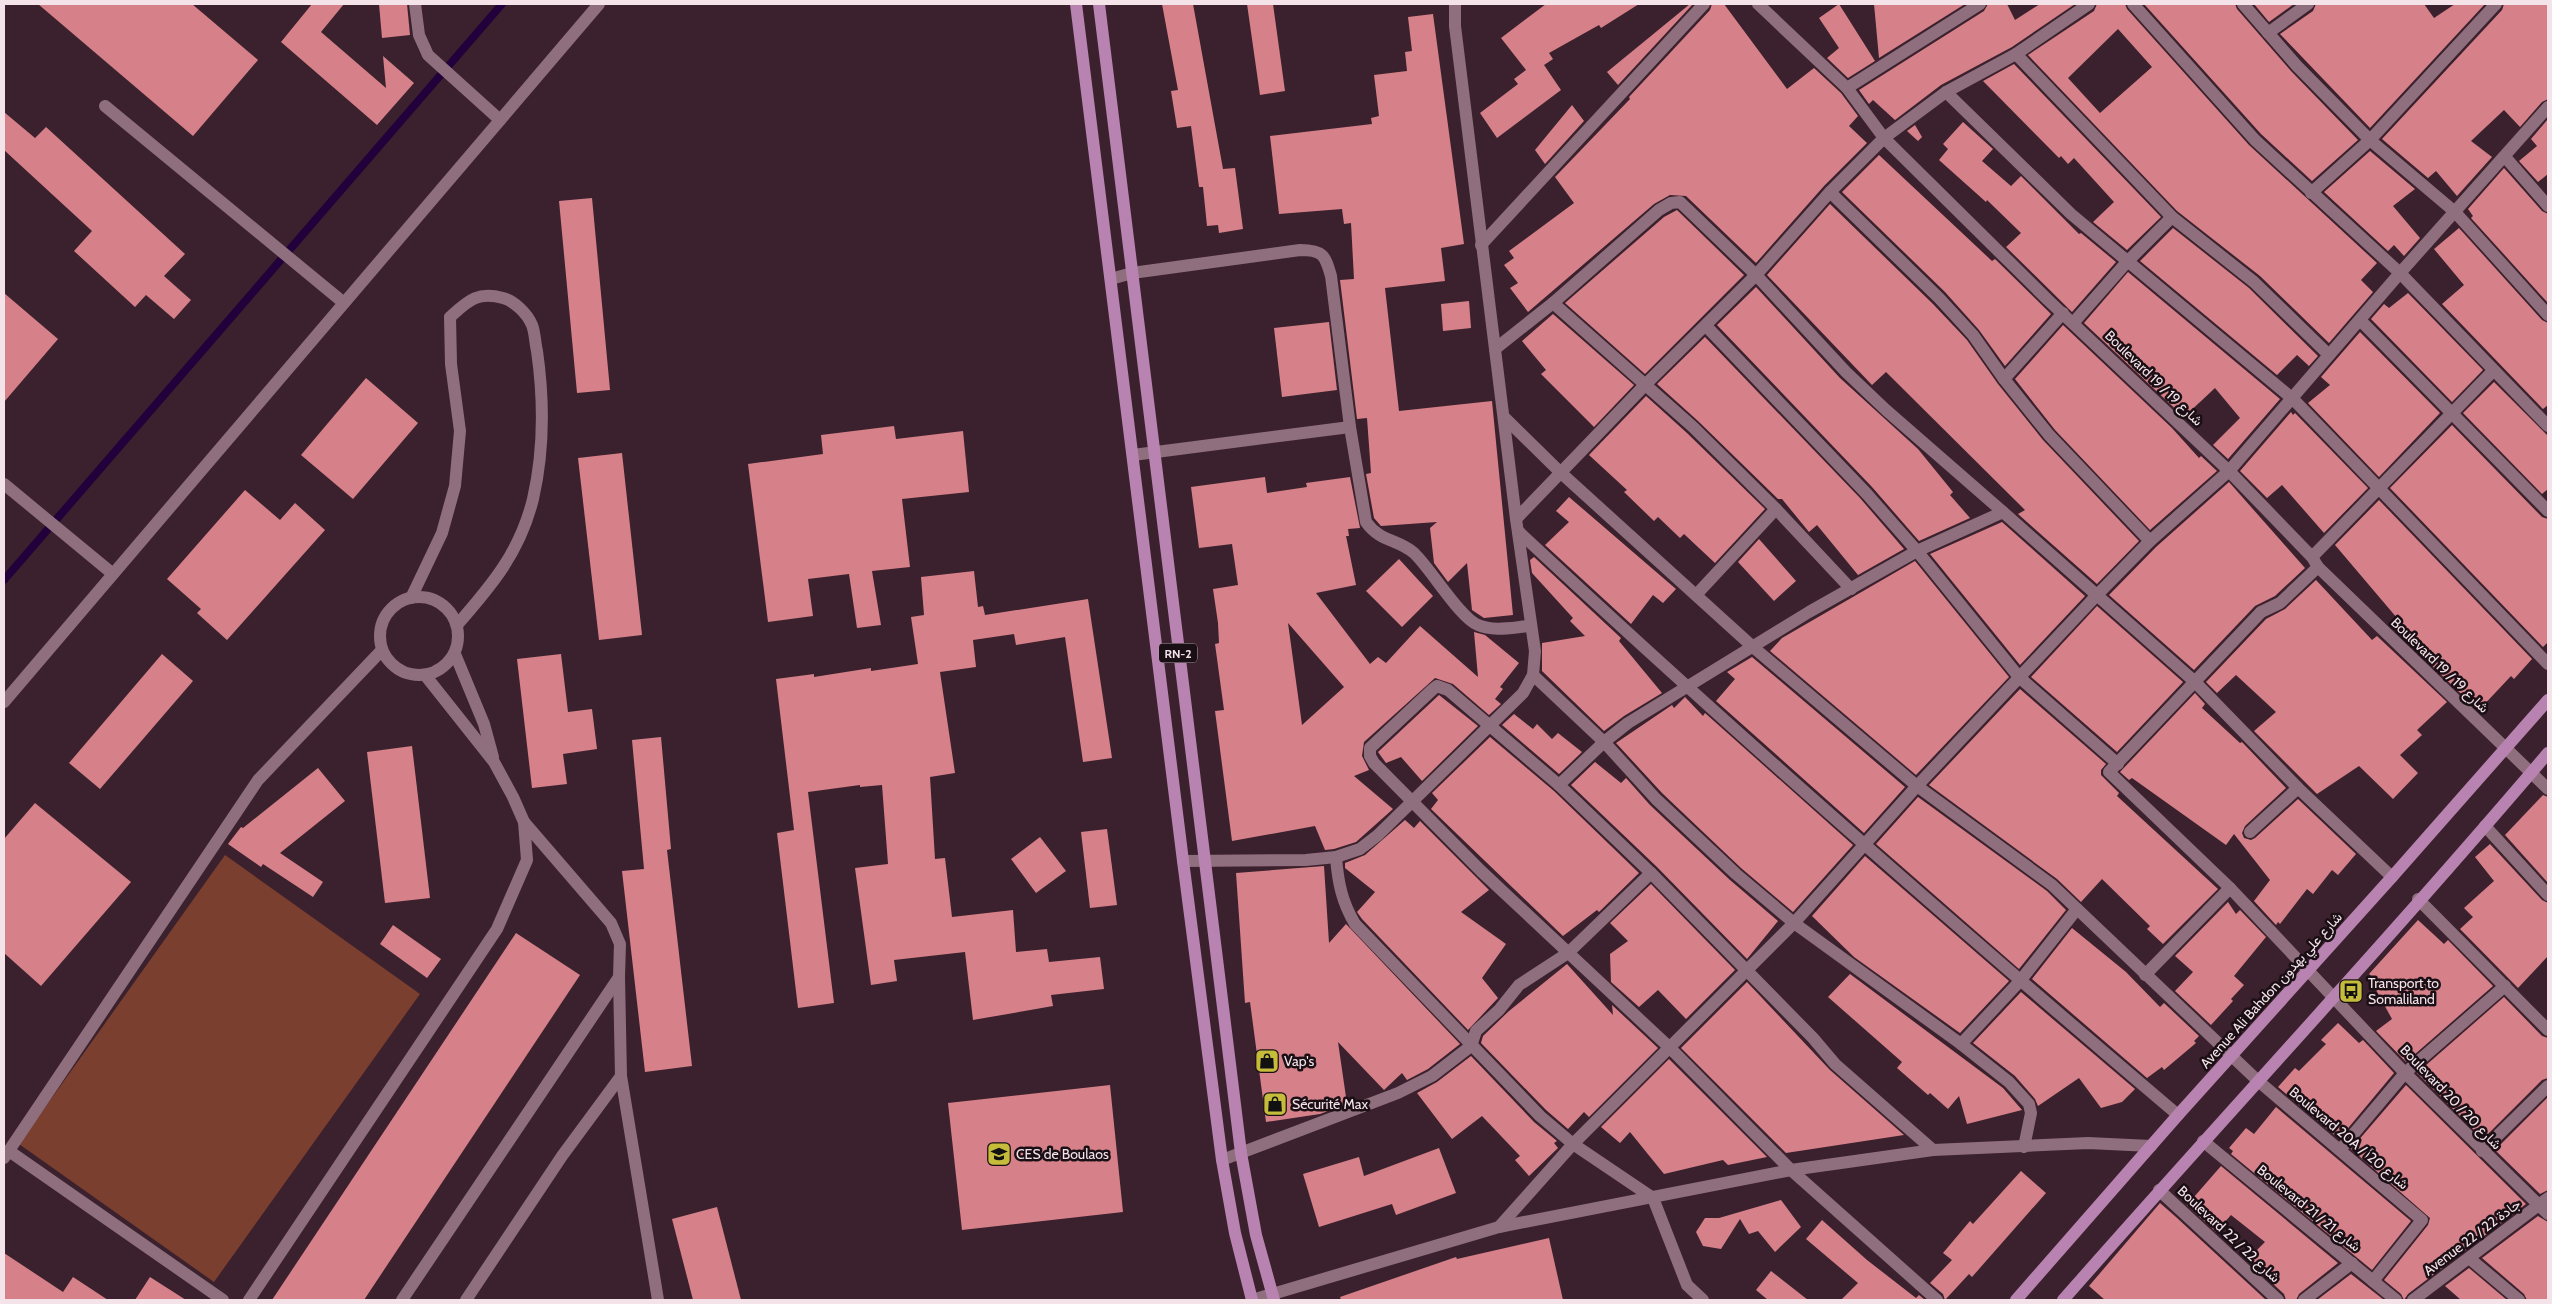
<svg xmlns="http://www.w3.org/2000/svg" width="2552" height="1304" font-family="Cabin,Vazirmatn,sans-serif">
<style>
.green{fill:#7b3f2f}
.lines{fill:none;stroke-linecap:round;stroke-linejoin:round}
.stream{stroke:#22003b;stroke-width:8}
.building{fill:#d68189;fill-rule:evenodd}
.minor{stroke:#8f6f7d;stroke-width:12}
.major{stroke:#b883b0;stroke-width:12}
.labels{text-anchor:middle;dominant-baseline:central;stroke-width:5;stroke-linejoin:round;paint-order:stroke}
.shield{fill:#1a0f14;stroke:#b3a3aa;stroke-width:1}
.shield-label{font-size:12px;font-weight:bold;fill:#f5e3ea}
.street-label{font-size:14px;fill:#f5e3ea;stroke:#1a0f14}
.poi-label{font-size:14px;fill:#f5e3ea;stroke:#1a0f14;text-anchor:start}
</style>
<rect width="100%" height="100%" fill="#3b212d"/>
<polygon class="green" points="225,855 420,994 214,1282 19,1144"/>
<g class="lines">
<polyline class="stream" points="4,580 502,4"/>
</g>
<g class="building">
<polygon points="38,4 192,4 258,60 193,136"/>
<polygon points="312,4 344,4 321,32 386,88 383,56 414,83 377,125 281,42"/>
<polygon points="379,4 407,4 410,35 382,38"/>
<polygon points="1162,4 1193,4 1223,169 1235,168 1243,229 1219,233 1218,225 1207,226 1203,187 1199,187 1191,126 1177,128 1171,91 1178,90"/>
<polygon points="1247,4 1273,4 1285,91 1260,95"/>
<polygon points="1546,4 1639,4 1601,28 1599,25 1549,53 1553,59 1544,65 1561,90 1497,138 1480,113 1518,84 1514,79 1526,70 1501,38"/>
<polygon points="1690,4 1693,4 1618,85 1607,72"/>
<polygon points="1712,4 1724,4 1787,89 1814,68 1841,93 1858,116 1849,126 1867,143 1824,186 1756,263 1686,196 1670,195 1654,204 1528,312 1510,288 1518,283 1504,265 1514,258 1509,251 1574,203 1555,177 1630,99 1629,97 1710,10"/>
<polygon points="1839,4 1875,61 1848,78 1827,58 1839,48 1819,18"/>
<polygon points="1874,4 1965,4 1879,58"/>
<polygon points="1988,4 2007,4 2015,20 2040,4 2075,4 2012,47 1941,85 1895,120 1873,100 1869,104 1859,90 1984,11"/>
<path d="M2097,4H2125L2127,9L2249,145L2377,263L2361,280L2373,292L2329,343L2260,276L2177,211L2028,55L2094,11ZM2118,29L2152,67L2100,113L2068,78Z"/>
<polygon points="2144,4 2235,4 2237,9 2291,71 2358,140 2312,181 2261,134"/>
<polygon points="2254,4 2294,4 2269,22"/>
<polygon points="2316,4 2424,4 2434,18 2455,4 2485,4 2370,128 2280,34 2313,11"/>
<polygon points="2504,4 2548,4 2548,99 2542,102 2520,127 2504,110 2471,141 2492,157 2457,196 2436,171 2428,178 2382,139 2502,10"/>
<polygon points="1433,14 1464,244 1441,248 1445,281 1385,288 1399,411 1492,401 1513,615 1484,618 1472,610 1467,563 1448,582 1434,563 1430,528 1437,522 1381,526 1374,518 1366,474 1371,473 1367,418 1357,419 1340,280 1354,279 1351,223 1344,224 1342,209 1279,214 1270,136 1372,124 1371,118 1379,116 1374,75 1407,71 1405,52 1412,51 1408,17"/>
<polygon points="2014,64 2161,217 2127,250 2093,222 2114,202 2074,158 2068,164 2061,156 2059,158 1983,81"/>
<polygon points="1572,105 1584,121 1545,164 1535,150"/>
<polygon points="4,112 35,138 46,127 185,254 164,276 191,300 174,319 146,295 135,307 74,251 92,231 4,150"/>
<polygon points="2548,119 2548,174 2538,182 2519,161 2537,146 2531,139"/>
<polygon points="1963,122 1993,149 1982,161 2011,186 2021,176 2079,234 2081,233 2116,262 2072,312 2006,247 2021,233 1987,200 1986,202 1939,160 1948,149 1943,144"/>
<polygon points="1915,125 1922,137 1918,141 1907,131"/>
<polygon points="2370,151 2415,189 2393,206 2420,238 2404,256 2394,245 2388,251 2324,192"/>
<polygon points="1879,155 1992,261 1995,259 2051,314 2005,366 1979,330 1945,292 1842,192"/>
<polygon points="2504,168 2542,211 2548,214 2548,303 2471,218 2473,216 2468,209"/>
<polygon points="592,198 610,390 577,393 559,201"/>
<polygon points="1830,204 1933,304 1967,340 1998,384 2043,440 2139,541 2097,584 2018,514 2025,510 1886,372 1872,385 1767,275"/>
<polygon points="1677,210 1744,275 1645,374 1565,303 1664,217"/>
<polygon points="2173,228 2249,288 2318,356 2309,366 2297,355 2277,375 2140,261"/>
<polygon points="2459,228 2542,320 2548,323 2548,405 2543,409 2442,304 2464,285 2434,249"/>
<polygon points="2128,272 2280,399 2228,459 2213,445 2240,418 2215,388 2184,417 2084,323"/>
<polygon points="1756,287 1840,378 1918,449 1953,492 1950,495 1970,518 1919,541 1872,487 1717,325"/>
<polygon points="4,293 58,339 4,402"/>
<polygon points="2408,293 2483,370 2452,402 2371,319 2384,304 2389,308"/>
<polygon points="1469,301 1471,328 1443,331 1441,304"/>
<polygon points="1553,314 1634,385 1594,427 1541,374 1546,370 1522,341"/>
<polygon points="1329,322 1337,390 1282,397 1274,328"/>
<polygon points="2063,325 2172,428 2199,458 2201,456 2217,471 2150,530 2055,430 2015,379"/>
<polygon points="2360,332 2440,413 2379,477 2308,403 2330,385 2321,377"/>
<polygon points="1705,337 1860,498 1904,549 1858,575 1817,525 1809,532 1782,499 1778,499 1698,421 1657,384"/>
<polygon points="366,378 418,423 353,499 301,455"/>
<polygon points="2494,382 2548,436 2548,489 2542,494 2463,413"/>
<polygon points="1646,396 1687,433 1765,509 1715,563 1684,534 1680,538 1658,517 1654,521 1624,492 1627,490 1589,455"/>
<polygon points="2291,412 2293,415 2295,413 2368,488 2324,533 2282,485 2267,498 2240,471"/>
<polygon points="2452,425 2542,517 2548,519 2548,642 2543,647 2390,488"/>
<polygon points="894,426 896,439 963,431 969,492 902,499 910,567 872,571 881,625 857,628 849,574 808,579 813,616 768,622 748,464 823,454 821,435"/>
<polygon points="622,453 642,635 599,640 578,458"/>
<path d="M1265,477L1267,493L1307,487L1306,483L1350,477L1360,528L1348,529L1349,536H1346L1356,585L1316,593L1370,664L1378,657L1386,663L1420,626L1478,677L1474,632L1485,635L1519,663L1500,687L1503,689L1495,699L1501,704L1489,715L1453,684L1435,678L1364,742L1362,756L1369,770L1354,776L1393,809L1356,842L1334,849L1325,850L1315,826L1232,841L1215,711L1224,710L1215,644L1219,643L1218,623L1213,589L1238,585L1232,544L1199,548L1191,487ZM1288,623L1344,687L1302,725Z"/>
<polygon points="2229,482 2305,568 2275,596 2255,606 2194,670 2109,595 2156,547"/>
<polygon points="245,490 280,520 295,503 325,530 227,640 197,613 201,609 167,579"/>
<polygon points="1569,497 1676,589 1663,603 1653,595 1631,624 1545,545 1569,522 1556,511"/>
<polygon points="2379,500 2532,659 2514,679 2511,676 2480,709 2458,691 2390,625 2397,618 2335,545"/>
<polygon points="2002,522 2085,596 2020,665 1930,554"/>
<polygon points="1759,539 1796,581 1774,601 1738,562"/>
<polygon points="1534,557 1621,638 1619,641 1662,693 1624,716 1604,731 1542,671 1542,643 1585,636 1570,621 1573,618 1532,573 1530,560"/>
<polygon points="1399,559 1433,596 1402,627 1366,591"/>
<polygon points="1915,561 2009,677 1916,775 1770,651 1782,638"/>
<polygon points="974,571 978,607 983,606 985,615 1088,599 1112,758 1083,762 1065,637 1016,645 1014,634 973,640 976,667 940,672 955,773 930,777 935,859 945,858 952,917 1013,910 1016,952 1047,949 1049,962 1100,957 1104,989 1051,995 1053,1006 973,1020 965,952 894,960 897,981 871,985 855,868 888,864 882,785 860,787 860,785 808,792 834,1003 798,1008 777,833 794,830 776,679 814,674 814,677 871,668 871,671 918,664 911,617 924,615 921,577"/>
<polygon points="2316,580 2372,640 2377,636 2447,702 2417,730 2422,735 2400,755 2418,773 2393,799 2359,766 2317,794 2254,731 2276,712 2236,675 2217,693 2206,682 2266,619 2285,609"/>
<polygon points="2097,606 2183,682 2117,752 2031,677"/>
<polygon points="162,654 193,681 100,789 69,763"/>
<polygon points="561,654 568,712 592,709 597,749 563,754 567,784 532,788 517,659"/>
<polygon points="1752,657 1905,787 1864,833 1716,701 1735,679 1727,672"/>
<polygon points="2020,689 2106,764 2101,770 2101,775 2119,793 2117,796 2218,889 2163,944 2147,929 2150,926 2102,879 2081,902 2057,879 1929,785"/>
<polygon points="2195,693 2205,704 2202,708 2240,743 2242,742 2286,788 2245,826 2242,833 2244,838 2251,840 2255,838 2298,799 2356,854 2338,875 2332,870 2313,894 2307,889 2280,924 2278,922 2276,925 2254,901 2270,880 2234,834 2226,845 2132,778 2129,780 2120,772"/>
<polygon points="1439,695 1478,726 1422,781 1401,757 1386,763 1378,752"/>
<polygon points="1685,697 1703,716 1705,713 1853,845 1793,912 1741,868 1662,793 1616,743 1672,705 1674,708"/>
<polygon points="1514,714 1533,729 1537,724 1552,739 1558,733 1582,752 1559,774 1502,725"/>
<polygon points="661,737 671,849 667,850 692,1066 645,1072 622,871 644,869 632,740"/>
<polygon points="1490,737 1554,791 1639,873 1599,912 1597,910 1563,936 1431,809 1438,800 1432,793"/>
<polygon points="412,746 430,898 385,903 367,752"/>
<polygon points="1595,762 1621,783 1626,778 1650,805 1730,880 1778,921 1747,959 1657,867 1571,785"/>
<polygon points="318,768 345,801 280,853 323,882 313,897 263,864 261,867 228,844 241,827 243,828"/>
<polygon points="2543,795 2548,797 2548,883 2505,835"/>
<polygon points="1918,797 2047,891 2066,910 2019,969 1876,844"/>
<polygon points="35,803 131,882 41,986 4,953 4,839"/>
<polygon points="1405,820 1414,828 1420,821 1489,890 1461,912 1506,944 1482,978 1498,998 1468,1030 1362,919 1357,912 1375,892 1345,868 1345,863 1365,855"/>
<polygon points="1107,829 1117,905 1090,908 1081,832"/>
<polygon points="1040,837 1066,871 1036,893 1011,859"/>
<polygon points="2490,844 2542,900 2548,903 2548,956 2518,988 2460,929 2473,917 2464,908 2494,881 2475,857"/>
<polygon points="1865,856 2009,981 1960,1033 1854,957 1812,916"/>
<polygon points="1324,866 1329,943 1346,924 1460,1044 1428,1069 1407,1080 1402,1073 1384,1090 1338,1042 1347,1104 1320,1114 1266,1122 1250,1002 1245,1003 1236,873"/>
<polygon points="1651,884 1735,970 1686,1019 1658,990 1639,1007 1611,982 1610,954 1628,941 1610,923"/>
<polygon points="2228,902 2236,914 2240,910 2266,937 2234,976 2244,985 2231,999 2233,1001 2211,1025 2175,991 2193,972 2175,956"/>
<polygon points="2418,920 2444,944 2448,940 2493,986 2406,1062 2376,1031 2392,1019 2376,990 2382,986 2369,974"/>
<polygon points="393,925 441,959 427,978 380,944"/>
<polygon points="2072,928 2126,972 2160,1007 2164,1003 2199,1036 2194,1041 2196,1043 2164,1070 2162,1067 2147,1078 2032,979"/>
<polygon points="516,933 580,975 364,1300 272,1300"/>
<polygon points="1567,964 1613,1015 1612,1005 1658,1048 1589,1117 1584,1112 1568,1129 1546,1110 1481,1043 1483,1036 1509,1011"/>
<polygon points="1850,974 2003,1088 2022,1110 1967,1124 1959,1096 1948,1109 1930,1093 1928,1095 1897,1068 1902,1062 1828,997"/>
<polygon points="1747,982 1830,1070 1904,1135 1786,1153 1681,1048"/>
<polygon points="2021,992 2135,1089 2122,1102 2101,1108 2079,1078 2038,1106 2035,1099 2015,1076 1973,1043"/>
<polygon points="2504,997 2542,1036 2548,1038 2548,1078 2542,1080 2483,1139 2417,1073"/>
<polygon points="2338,1023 2359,1043 2363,1040 2394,1073 2339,1139 2278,1087 2295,1068 2299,1071 2326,1044 2321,1040"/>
<polygon points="1471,1056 1534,1122 1557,1141 1554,1143 1558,1148 1529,1176 1515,1160 1520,1156 1482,1116 1452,1139 1417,1093 1437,1082"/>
<polygon points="1669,1059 1767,1157 1728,1165 1723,1160 1664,1174 1630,1132 1620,1143 1601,1127"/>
<polygon points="1110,1085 1123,1212 962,1230 948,1103"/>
<polygon points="2406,1085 2526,1204 2408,1294 2404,1300 2401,1294 2384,1280 2428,1225 2430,1218 2351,1149"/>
<polygon points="2548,1097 2548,1190 2540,1194 2495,1150"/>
<polygon points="2276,1107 2411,1221 2372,1270 2231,1154 2233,1151 2229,1148 2246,1128 2254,1134"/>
<polygon points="1439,1148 1456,1193 1396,1215 1392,1204 1319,1227 1303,1174 1359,1157 1364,1176"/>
<polygon points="2221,1166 2338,1263 2299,1294 2296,1300 2286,1300 2284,1294 2247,1260 2265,1242 2231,1215 2216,1232 2187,1205"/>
<polygon points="2021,1171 2046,1193 1972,1277 1969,1274 1945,1300 1943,1294 1930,1283 1952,1260 1943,1253 1970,1221 1973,1224"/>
<polygon points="1781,1200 1801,1227 1775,1252 1758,1231 1749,1234 1740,1219 1721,1249 1703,1246 1696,1232 1705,1218 1719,1218"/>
<polygon points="2160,1203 2176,1217 2266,1300 2105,1300 2089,1286"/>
<polygon points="717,1207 741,1300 693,1300 672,1219"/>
<polygon points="2538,1216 2548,1222 2548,1300 2527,1300 2524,1294 2482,1258"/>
<polygon points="1822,1220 1867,1260 1916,1298 1919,1295 1925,1300 1841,1300 1858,1283 1806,1239"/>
<polygon points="1549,1238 1563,1300 1341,1300 1340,1297 1456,1257 1457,1259"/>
<polygon points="4,1253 63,1292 73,1277 108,1300 4,1300"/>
<polygon points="2469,1268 2507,1300 2461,1300 2445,1286"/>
<polygon points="1771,1271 1808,1300 1768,1300 1756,1290"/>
<polygon points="2351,1274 2384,1300 2317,1300"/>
<polygon points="150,1277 186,1300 135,1300"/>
</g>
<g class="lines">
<g class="minor">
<polyline points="415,4 419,35 428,55 500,120"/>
<polyline points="1758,4 1847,88 1884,138 2048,300 2229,471 2312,557 2318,567 2548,789"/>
<polyline points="2133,4 2255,140 2400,273 2548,426"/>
<polyline points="2243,4 2297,66 2370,140 2455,212 2548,315"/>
<polyline points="2268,33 2308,4"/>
<polyline points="2016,54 2172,217 2254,282 2329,355"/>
<polyline points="1847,88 1980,4"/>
<polyline points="1946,92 2071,214 2293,399 2548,664"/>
<polyline points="105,106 344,303"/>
<polyline points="2506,158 2548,206"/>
<polyline points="1830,192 1939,298 1973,335 2004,379 2049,435 2150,541"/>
<polyline points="2311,193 2370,140 2496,4"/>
<polyline points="1481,245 1704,4"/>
<path d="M1111,279L1132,273L1300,250C1323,250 1325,255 1331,276L1350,427L1366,522C1380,542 1398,539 1414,553C1431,569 1460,618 1478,625C1494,632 1514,627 1531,626"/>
<polyline points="1553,303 1693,427 1776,509 1851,589"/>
<polyline points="2360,320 2548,511"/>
<polyline points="2074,322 2126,263 2172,217"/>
<polyline points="1706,326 1866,493 1917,551 2019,677 2118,764"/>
<polyline points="1495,349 1553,303 1659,210 1671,203 1680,202 1756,275 1846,372 1886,410 2003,512"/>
<polyline points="2004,379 2063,313"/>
<polyline points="1505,418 1560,472 1753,647 1917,786 2052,885 2257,1080 2422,1220 2373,1281"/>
<polyline points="1133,455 1350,427"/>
<polyline points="4,484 113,574"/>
<polyline points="1516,519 1646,384 1756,275 1830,192 1884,138 1946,92 2016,54 2089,4"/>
<path d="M1518,531C1733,732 1954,925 2178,1115"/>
<polyline points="2312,557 2493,371"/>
<polyline points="2318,567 2280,603 2261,612 2109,772 2230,888 2405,1073 2548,1214"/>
<polyline points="1696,595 1776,509"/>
<circle cx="419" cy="636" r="39"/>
<path d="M411,598L442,533L455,486L460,431L451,364L450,317C468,301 477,291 503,298C514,301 527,313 532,325C535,332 535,343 537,351C544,400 544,451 533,499C520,552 492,585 457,625"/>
<polyline points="455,654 484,724 493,757"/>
<polyline points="1533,675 1604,742 1656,799 1736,874 1794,923 1961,1044 2009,1082 2029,1104 2031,1113 2024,1147"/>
<polyline points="4,702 599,4"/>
<polyline points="1559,785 1604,742 1628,723 1809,612 1917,551 2003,512 2194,681 2298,788 2392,877"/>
<polyline points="2485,826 2548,895"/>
<polyline points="2250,832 2298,788"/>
<path d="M1336,857C1338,883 1342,902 1355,924L1540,1116L1573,1144L1653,1198L1687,1285L1703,1300"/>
<polyline points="1183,861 1306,860 1336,857 1360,849 1378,835 1523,693 1533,675 1535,651 1516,519 1455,26 1455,4"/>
<polyline points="2418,899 2548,1030"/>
<polyline points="2145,975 2230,888"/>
<polyline points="1961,1044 2020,981 2077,909"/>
<polyline points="621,1076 658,1300"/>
<polyline points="2203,1141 2396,1300"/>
<polyline points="1933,1150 1835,1064 1813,1038 1651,873 1559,785 1448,690 1437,686 1432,690 1370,748 1370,756 1374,763 1481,871 1669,1047 1791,1170 1937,1300"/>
<polyline points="2340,1150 2405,1073 2505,986"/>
<polyline points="9,1151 223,1300"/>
<polyline points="2482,1151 2548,1086"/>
<polyline points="4,1158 258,780 382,650"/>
<polyline points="1222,1160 1398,1093 1432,1076 1471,1046 1476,1031 1499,1010 1519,985 1568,953 1651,873"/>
<polyline points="2159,1190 2278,1300"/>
<polyline points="1499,1227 1573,1144 1794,923 1917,786 2097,595 2150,541 2229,471 2400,273 2548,107"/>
<polyline points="2469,1258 2519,1300"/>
<polyline points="249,1300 497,929 527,860 524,822 513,797 494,762 425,675"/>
<polyline points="402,1300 619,977 620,944 611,923 524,822"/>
<polyline points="466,1300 562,1156 621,1076 619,977"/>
<polyline points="1252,1300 1499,1227 1791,1170 1933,1150 2088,1143 2151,1146"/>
<polyline points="2304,1300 2352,1263"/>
<polyline points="2413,1300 2548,1198"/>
</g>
<g class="major">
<polyline points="1076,4 1183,861 1222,1160 1235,1233 1252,1300"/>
<polyline points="1099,4 1241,1153 1256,1235 1274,1300"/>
<polyline points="2016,1300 2178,1115 2392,877 2548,700"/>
<path d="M2063,1300C2224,1117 2390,939 2548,753"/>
</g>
</g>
<defs>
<g id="bus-square" transform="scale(1.25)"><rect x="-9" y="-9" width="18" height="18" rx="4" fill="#c6bc3c" stroke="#1a0f14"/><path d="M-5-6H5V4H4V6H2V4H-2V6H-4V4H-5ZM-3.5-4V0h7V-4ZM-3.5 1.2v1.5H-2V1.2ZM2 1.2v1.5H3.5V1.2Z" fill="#111"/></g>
<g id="shop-square" transform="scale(1.25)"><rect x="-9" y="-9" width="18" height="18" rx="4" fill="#c6bc3c" stroke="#1a0f14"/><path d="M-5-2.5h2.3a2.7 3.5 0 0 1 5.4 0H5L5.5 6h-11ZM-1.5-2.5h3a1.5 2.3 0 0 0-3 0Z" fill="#111"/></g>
<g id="school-square" transform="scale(1.25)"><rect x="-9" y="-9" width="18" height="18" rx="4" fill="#c6bc3c" stroke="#1a0f14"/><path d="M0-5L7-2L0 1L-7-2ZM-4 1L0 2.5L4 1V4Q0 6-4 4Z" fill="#111"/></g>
</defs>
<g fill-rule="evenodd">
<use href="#bus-square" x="2351" y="991"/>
<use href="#shop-square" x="1267" y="1061"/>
<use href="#shop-square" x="1275" y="1104"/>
<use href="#school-square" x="999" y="1154"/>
</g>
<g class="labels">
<rect class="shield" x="1159" y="643.5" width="38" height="19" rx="4"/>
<g class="shield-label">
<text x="1178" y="653">RN-2</text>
</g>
<g class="street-label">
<text transform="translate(2154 378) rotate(44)">Boulevard 19 / شارع 19</text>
<text transform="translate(2440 665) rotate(44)">Boulevard 19 / شارع 19</text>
<text transform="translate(2271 990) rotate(-48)">Avenue Ali Bahdon شارع علي بهدون</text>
<text transform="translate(2451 1097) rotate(46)">Boulevard 20 / شارع 20</text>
<text transform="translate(2349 1138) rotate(40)">Boulevard 20A / شارع 20أ</text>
<text transform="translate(2309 1208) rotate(39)">Boulevard 21 / شارع 21</text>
<text transform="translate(2229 1234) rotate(43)">Boulevard 22 / شارع 22</text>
<text transform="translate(2472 1237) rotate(-37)">Avenue 22 / جادة 22</text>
</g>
<g class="poi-label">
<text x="2368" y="983">Transport to<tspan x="2368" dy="16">Somaliland</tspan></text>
<text x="1284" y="1061">Vap's</text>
<text x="1292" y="1104">Sécurité Max</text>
<text x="1016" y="1154">CES de Boulaos</text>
</g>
</g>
<rect width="2552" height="1304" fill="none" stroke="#f5e3ea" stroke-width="10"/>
</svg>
